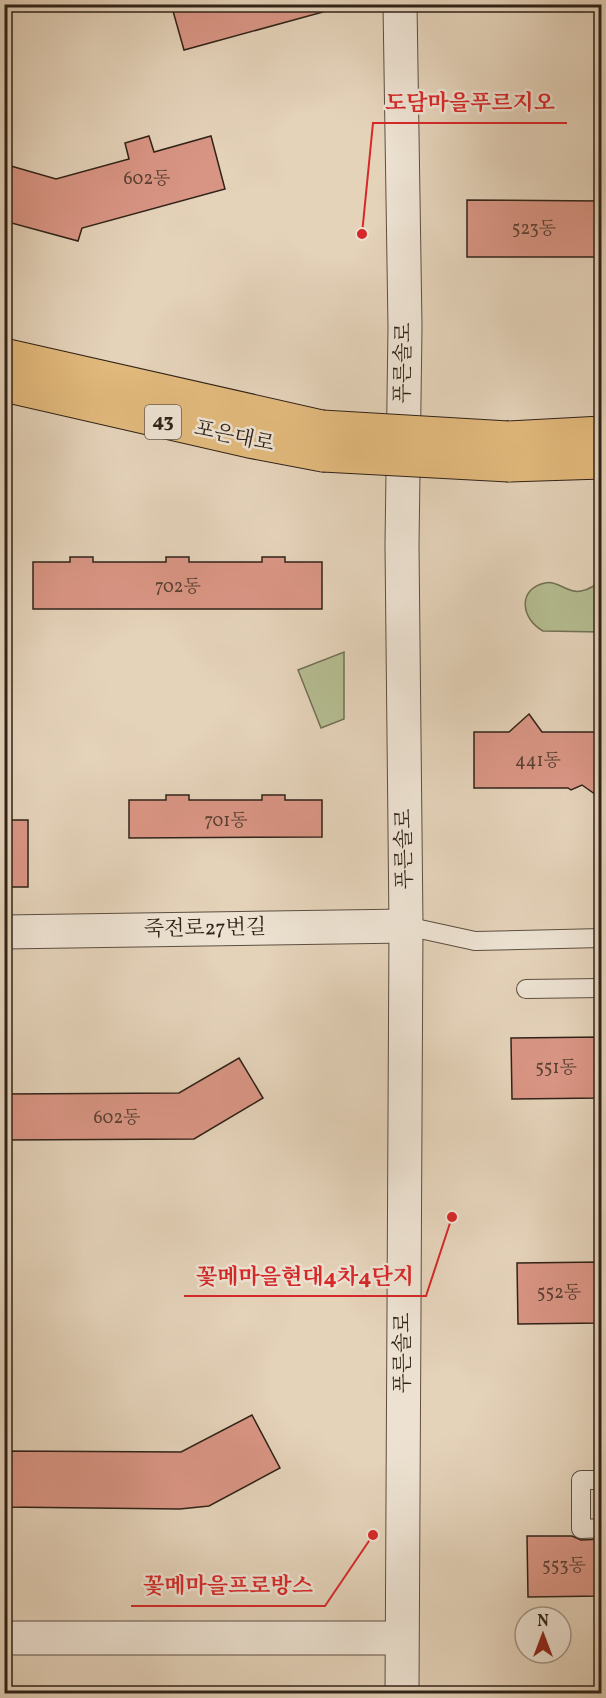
<svg xmlns="http://www.w3.org/2000/svg" width="606" height="1698" font-family="Vollkorn,'Noto Serif KR',serif">
<style>
.green{fill:#b4bc90;stroke:#727054;stroke-width:1.5}
.building{fill:#d99584;stroke:#302318;stroke-width:1.5}
.lines{fill:none;stroke-linecap:round;stroke-linejoin:round}
.service-casing{stroke:#5d4f40;stroke-width:20}
.minor-casing{stroke:#5d4f40;stroke-width:35}
.tertiary-casing{stroke:#5d4f40;stroke-width:35}
.trunk-casing{stroke:#302318;stroke-width:35}
.service{stroke:#ede2d2;stroke-width:18}
.minor{stroke:#ede2d2;stroke-width:33}
.tertiary{stroke:#ede2d2;stroke-width:33}
.trunk{stroke:#e2b97c;stroke-width:33}
.trunk-bridge-casing{stroke:#302318;stroke-width:35;stroke-linecap:butt}
.trunk-bridge{stroke:#e2b97c;stroke-width:33}
.labels{text-anchor:middle;dominant-baseline:central;stroke-width:5;stroke-linejoin:round;paint-order:stroke}
.number-label{font-size:18px;fill:#5a4033}
.shield{fill:#ede2d2;stroke:#695c50;stroke-width:1.5}
.shield-label{font-size:20px;font-weight:bold;fill:#302318}
.street-label{font-size:21px;fill:#302318;stroke:#ede2d2}
.leader{fill:none;stroke:#d62828;stroke-width:2}
.callout-dot{fill:#d62828;stroke:#ede2d2;stroke-width:2}
.callout-label{font-size:22px;text-anchor:middle;font-weight:bold;fill:#d62828;stroke:#ede2d2;stroke-width:5;stroke-linejoin:round;paint-order:stroke}
</style>
<rect width="100%" height="100%" fill="#e4d2b9"/>
<filter id="stains"><feTurbulence type="fractalNoise" baseFrequency=".00333" numOctaves="4"/><feColorMatrix values="0 0 0 0 .2 0 0 0 0 .09 0 0 0 0 .02 0 0 0 .5 -.17"/></filter>
<radialGradient id="worn" r=".72"><stop offset=".6" stop-color="#630" stop-opacity="0"/><stop offset="1" stop-color="#630" stop-opacity=".3"/></radialGradient>
<g class="green">
<path d="M601,580V632L543,631C521,619 517,589 545,583C558,580 568,594 581,591C589,590 595,585 601,580Z"/>
<polygon points="344,652 344,719 321,728 298,670"/>
</g>
<g class="building">
<polygon points="171,4 322,4 323,12 184,50"/>
<polygon points="149,136 154,152 211,136 225,189 82,228 78,241 4,221 4,164 56,179 129,159 125,143"/>
<polygon points="467,200 602,201 602,257 467,257"/>
<polygon points="70,557 93,557 93,562 166,562 166,557 189,557 189,562 262,562 262,557 285,557 285,562 322,562 322,609 33,609 33,562 70,562"/>
<polygon points="529,714 542,732 602,732 602,799 582,785 571,790 568,788 474,788 474,732 509,732"/>
<polygon points="166,795 189,795 189,800 262,800 262,795 285,795 285,800 322,800 322,837 129,838 129,800 166,800"/>
<rect x="4" y="820" width="24" height="67"/>
<polygon points="602,1037 602,1098 512,1099 511,1038"/>
<polygon points="239,1058 263,1098 194,1139 4,1140 4,1094 179,1093"/>
<polygon points="602,1262 602,1323 518,1324 517,1263"/>
<polygon points="252,1415 280,1468 209,1506 180,1509 4,1507 4,1451 181,1452"/>
<polygon points="527,1536 572,1536 581,1540 602,1539 602,1596 528,1597"/>
</g>
<g class="lines">
<g class="service-casing">
<g id="service">
<polyline points="406,926 475,941 602,938"/>
<polyline points="526,989 602,988"/>
<polyline points="602,1480 581,1480 581,1529 602,1528"/>
</g>
</g>
<g class="minor-casing">
<g id="minor">
<polyline points="4,932 406,926"/>
<polyline points="4,1638 401,1638"/>
</g>
</g>
<g class="tertiary-casing">
<polyline id="tertiary" points="400,4 405,327 402,545 406,926 402,1694"/>
</g>
<g class="trunk-casing">
<g id="trunk">
<polyline points="4,355 322,427"/>
<polyline points="4,385 249,441 323,455"/>
<polyline points="508,438 602,433"/>
<polyline points="509,465 602,462"/>
</g>
</g>
<use href="#service" class="service"/>
<use href="#minor" class="minor"/>
<use href="#tertiary" class="tertiary"/>
<use href="#trunk" class="trunk"/>
<g class="trunk-bridge-casing">
<g id="trunk-bridge">
<polyline points="322,427 508,438"/>
<polyline points="323,455 509,465"/>
</g>
</g>
<use href="#trunk-bridge" class="trunk-bridge"/>
</g>
<g class="labels">
<g class="number-label">
<text x="147" y="179">602동</text>
<text x="534" y="229">523동</text>
<text x="178" y="587">702동</text>
<text x="538" y="761">441동</text>
<text x="226" y="821">701동</text>
<text x="556" y="1068">551동</text>
<text x="117" y="1118">602동</text>
<text x="559" y="1293">552동</text>
<text x="564" y="1566">553동</text>
</g>
<rect class="shield" x="145" y="405" width="36" height="34" rx="4.5"/>
<g class="shield-label">
<text x="163" y="422">43</text>
</g>
<g class="street-label">
<text transform="translate(404 363) rotate(-89)">푸른솔로</text>
<text transform="translate(234 437) rotate(12)">포은대로</text>
<text transform="translate(405 849) rotate(-91)">푸른솔로</text>
<text transform="translate(205 929) rotate(-1)">죽전로27번길</text>
<text transform="translate(403 1353) rotate(-90)">푸른솔로</text>
</g>
</g>
<path class="leader" d="M362 234L373 123H567M452 1217L426 1296H184M373 1535L325 1606H131"/>
<g class="callout-dot">
<circle cx="362" cy="234" r="6"/>
<circle cx="452" cy="1217" r="6"/>
<circle cx="373" cy="1535" r="6"/>
</g>
<g class="callout-label">
<text x="470" y="110">도담마을푸르지오</text>
<text x="305" y="1284">꽃메마을현대4차4단지</text>
<text x="228" y="1593">꽃메마을프로방스</text>
</g>
<rect width="606" height="1698" fill="none" stroke="#e4d2b9" stroke-width="24"/>
<rect x="6" y="6" width="594" height="1686" fill="none" stroke="#302318" stroke-width="3"/>
<rect x="12" y="12" width="582" height="1674" fill="none" stroke="#302318" stroke-width="1.5"/>
<g transform="translate(543 1635)"><circle r="28" fill="#ede2d2" stroke="#a19688" stroke-width="1.5"/>
<path d="M0-4.5L10 22L0 15L-10 22Z" fill="#8f2418"/>
<text y="-9" font-size="16" font-weight="bold" text-anchor="middle" fill="#302318">N</text>
</g>
<rect width="100%" height="100%" filter="url(#stains)"/>
<rect width="100%" height="100%" fill="url(#worn)"/>
</svg>
